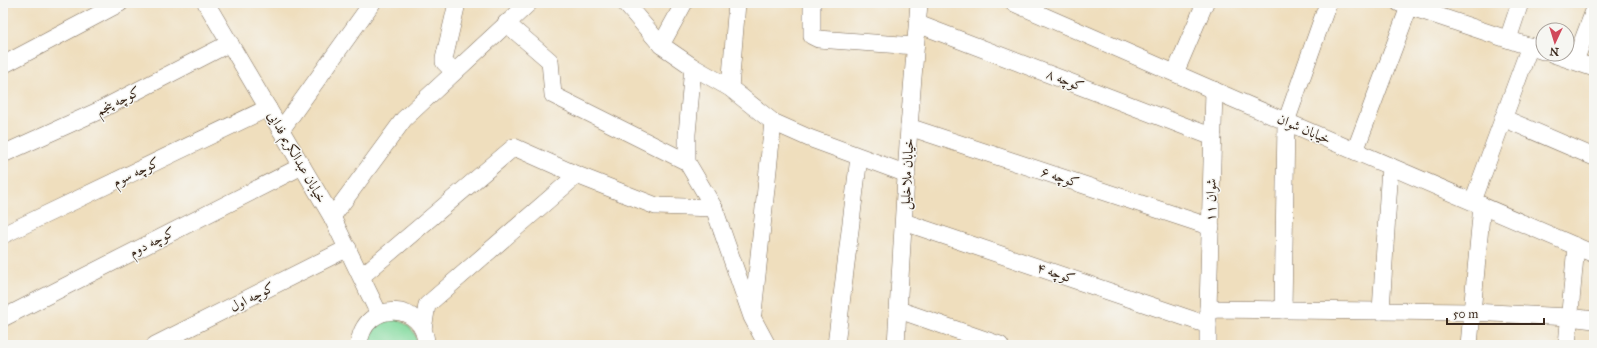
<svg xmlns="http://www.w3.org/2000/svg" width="1597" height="348" font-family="'IM FELL Great Primer',Amiri,serif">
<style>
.green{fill:#82da9e;stroke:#5e825e}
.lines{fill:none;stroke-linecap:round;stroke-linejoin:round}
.minor-casing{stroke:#7a6956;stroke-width:18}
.minor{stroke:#fff;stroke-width:17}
.labels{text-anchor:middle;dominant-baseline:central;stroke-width:3;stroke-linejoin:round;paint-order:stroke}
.street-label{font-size:14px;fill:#3b2a1e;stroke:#f6f6f2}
</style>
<rect width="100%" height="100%" fill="#f6f6f2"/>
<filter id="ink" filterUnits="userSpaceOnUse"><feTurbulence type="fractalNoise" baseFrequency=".025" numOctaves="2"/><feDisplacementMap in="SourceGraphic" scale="8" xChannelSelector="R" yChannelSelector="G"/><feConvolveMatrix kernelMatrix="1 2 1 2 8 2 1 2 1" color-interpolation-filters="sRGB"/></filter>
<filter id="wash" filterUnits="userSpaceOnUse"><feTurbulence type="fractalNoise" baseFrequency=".012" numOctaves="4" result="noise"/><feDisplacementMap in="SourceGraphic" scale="16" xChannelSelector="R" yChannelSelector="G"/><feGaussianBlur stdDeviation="0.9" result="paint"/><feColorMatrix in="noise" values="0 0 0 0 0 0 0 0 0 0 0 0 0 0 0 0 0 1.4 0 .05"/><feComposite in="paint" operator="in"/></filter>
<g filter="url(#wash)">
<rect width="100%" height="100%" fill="#efdebd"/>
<path class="green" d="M395,319C408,323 417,331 417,345H369C368,329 381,320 395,319Z"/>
</g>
<g filter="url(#ink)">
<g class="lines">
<g class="minor-casing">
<g id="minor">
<polyline points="206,3 332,217 379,314"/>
<polyline points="625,3 661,45 693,67 687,134 687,162 714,208 752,317 767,345"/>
<polyline points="812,3 812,36 818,39 915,46"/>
<polyline points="1014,3 1236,100 1594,254"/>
<polyline points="1399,3 1543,51"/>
<polyline points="506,23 550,61 553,95 687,162"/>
<polyline points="918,24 1213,137"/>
<polyline points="1508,39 1520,3"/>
<polyline points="661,45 684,3"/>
<polyline points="1553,54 1594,68"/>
<polyline points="1575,61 1594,11"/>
<polyline points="3,65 120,3"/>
<polyline points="693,67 730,88 773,122 809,138 907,174"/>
<polyline points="454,72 444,62 444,59 457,3"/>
<polyline points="1175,73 1205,3"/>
<polyline points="730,88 737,3"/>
<polyline points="1503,118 1594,157"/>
<polyline points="909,127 1211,227"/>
<polyline points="281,130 372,3"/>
<polyline points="1355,151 1409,7"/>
<polyline points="3,154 96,112 230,43"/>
<polyline points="1473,201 1530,46"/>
<polyline points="332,217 404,119 529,3"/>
<polyline points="904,222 1208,325"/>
<polyline points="3,235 268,108"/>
<polyline points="362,276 514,147 577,175"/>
<polyline points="1208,309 1214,90"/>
<polyline points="899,310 1000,345"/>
<polyline points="1283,310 1286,122 1328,3"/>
<polyline points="1381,311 1390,166"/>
<polyline points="753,313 773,122"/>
<polyline points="3,318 302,166"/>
<polyline points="423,329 427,305 577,175 656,206 714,208"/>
<polyline points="155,345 348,248"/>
<path d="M359,345C363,299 426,301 426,345"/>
<polyline points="836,345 859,157"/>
<polyline points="896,345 909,127 919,3"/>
<polyline points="1208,345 1208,309 1472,312 1569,317 1594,320"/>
<polyline points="1469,345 1482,205"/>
<polyline points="1567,345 1576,246"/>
</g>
</g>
<use href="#minor" class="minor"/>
</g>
</g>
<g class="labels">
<g class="street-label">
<text transform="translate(1065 80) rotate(21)">کوچه ۸</text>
<text transform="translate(118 101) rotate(-27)">کوچه پنجم</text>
<text transform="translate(1304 129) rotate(23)">خیابان شوان</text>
<text transform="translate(297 157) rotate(60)">خیابان عبدالکریم فدایی</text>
<text transform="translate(136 172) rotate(-26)">کوچه سوم</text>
<text transform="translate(907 174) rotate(-87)">خیابان ملاخلیل</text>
<text transform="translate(1060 177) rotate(18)">کوچه ۶</text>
<text transform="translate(1211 200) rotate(-89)">شوان ۱۱</text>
<text transform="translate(152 242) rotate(-27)">کوچه دوم</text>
<text transform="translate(1056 273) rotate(19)">کوچه ۴</text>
<text transform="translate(252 297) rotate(-27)">کوچه اول</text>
</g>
</g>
<rect width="1597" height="348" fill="none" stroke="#f6f6f2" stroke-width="16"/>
<g transform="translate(1555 42) rotate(184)"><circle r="19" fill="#f6f6f2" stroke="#aba49d"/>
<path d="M0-3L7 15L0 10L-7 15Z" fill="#d1495b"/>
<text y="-6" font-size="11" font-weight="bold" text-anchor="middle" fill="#3b2a1e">N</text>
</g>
<path d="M1447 318v6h97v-6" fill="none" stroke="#3b2a1e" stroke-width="2"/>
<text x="1453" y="318" font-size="12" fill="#3b2a1e" stroke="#f6f6f2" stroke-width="3" paint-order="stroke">50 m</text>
</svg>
